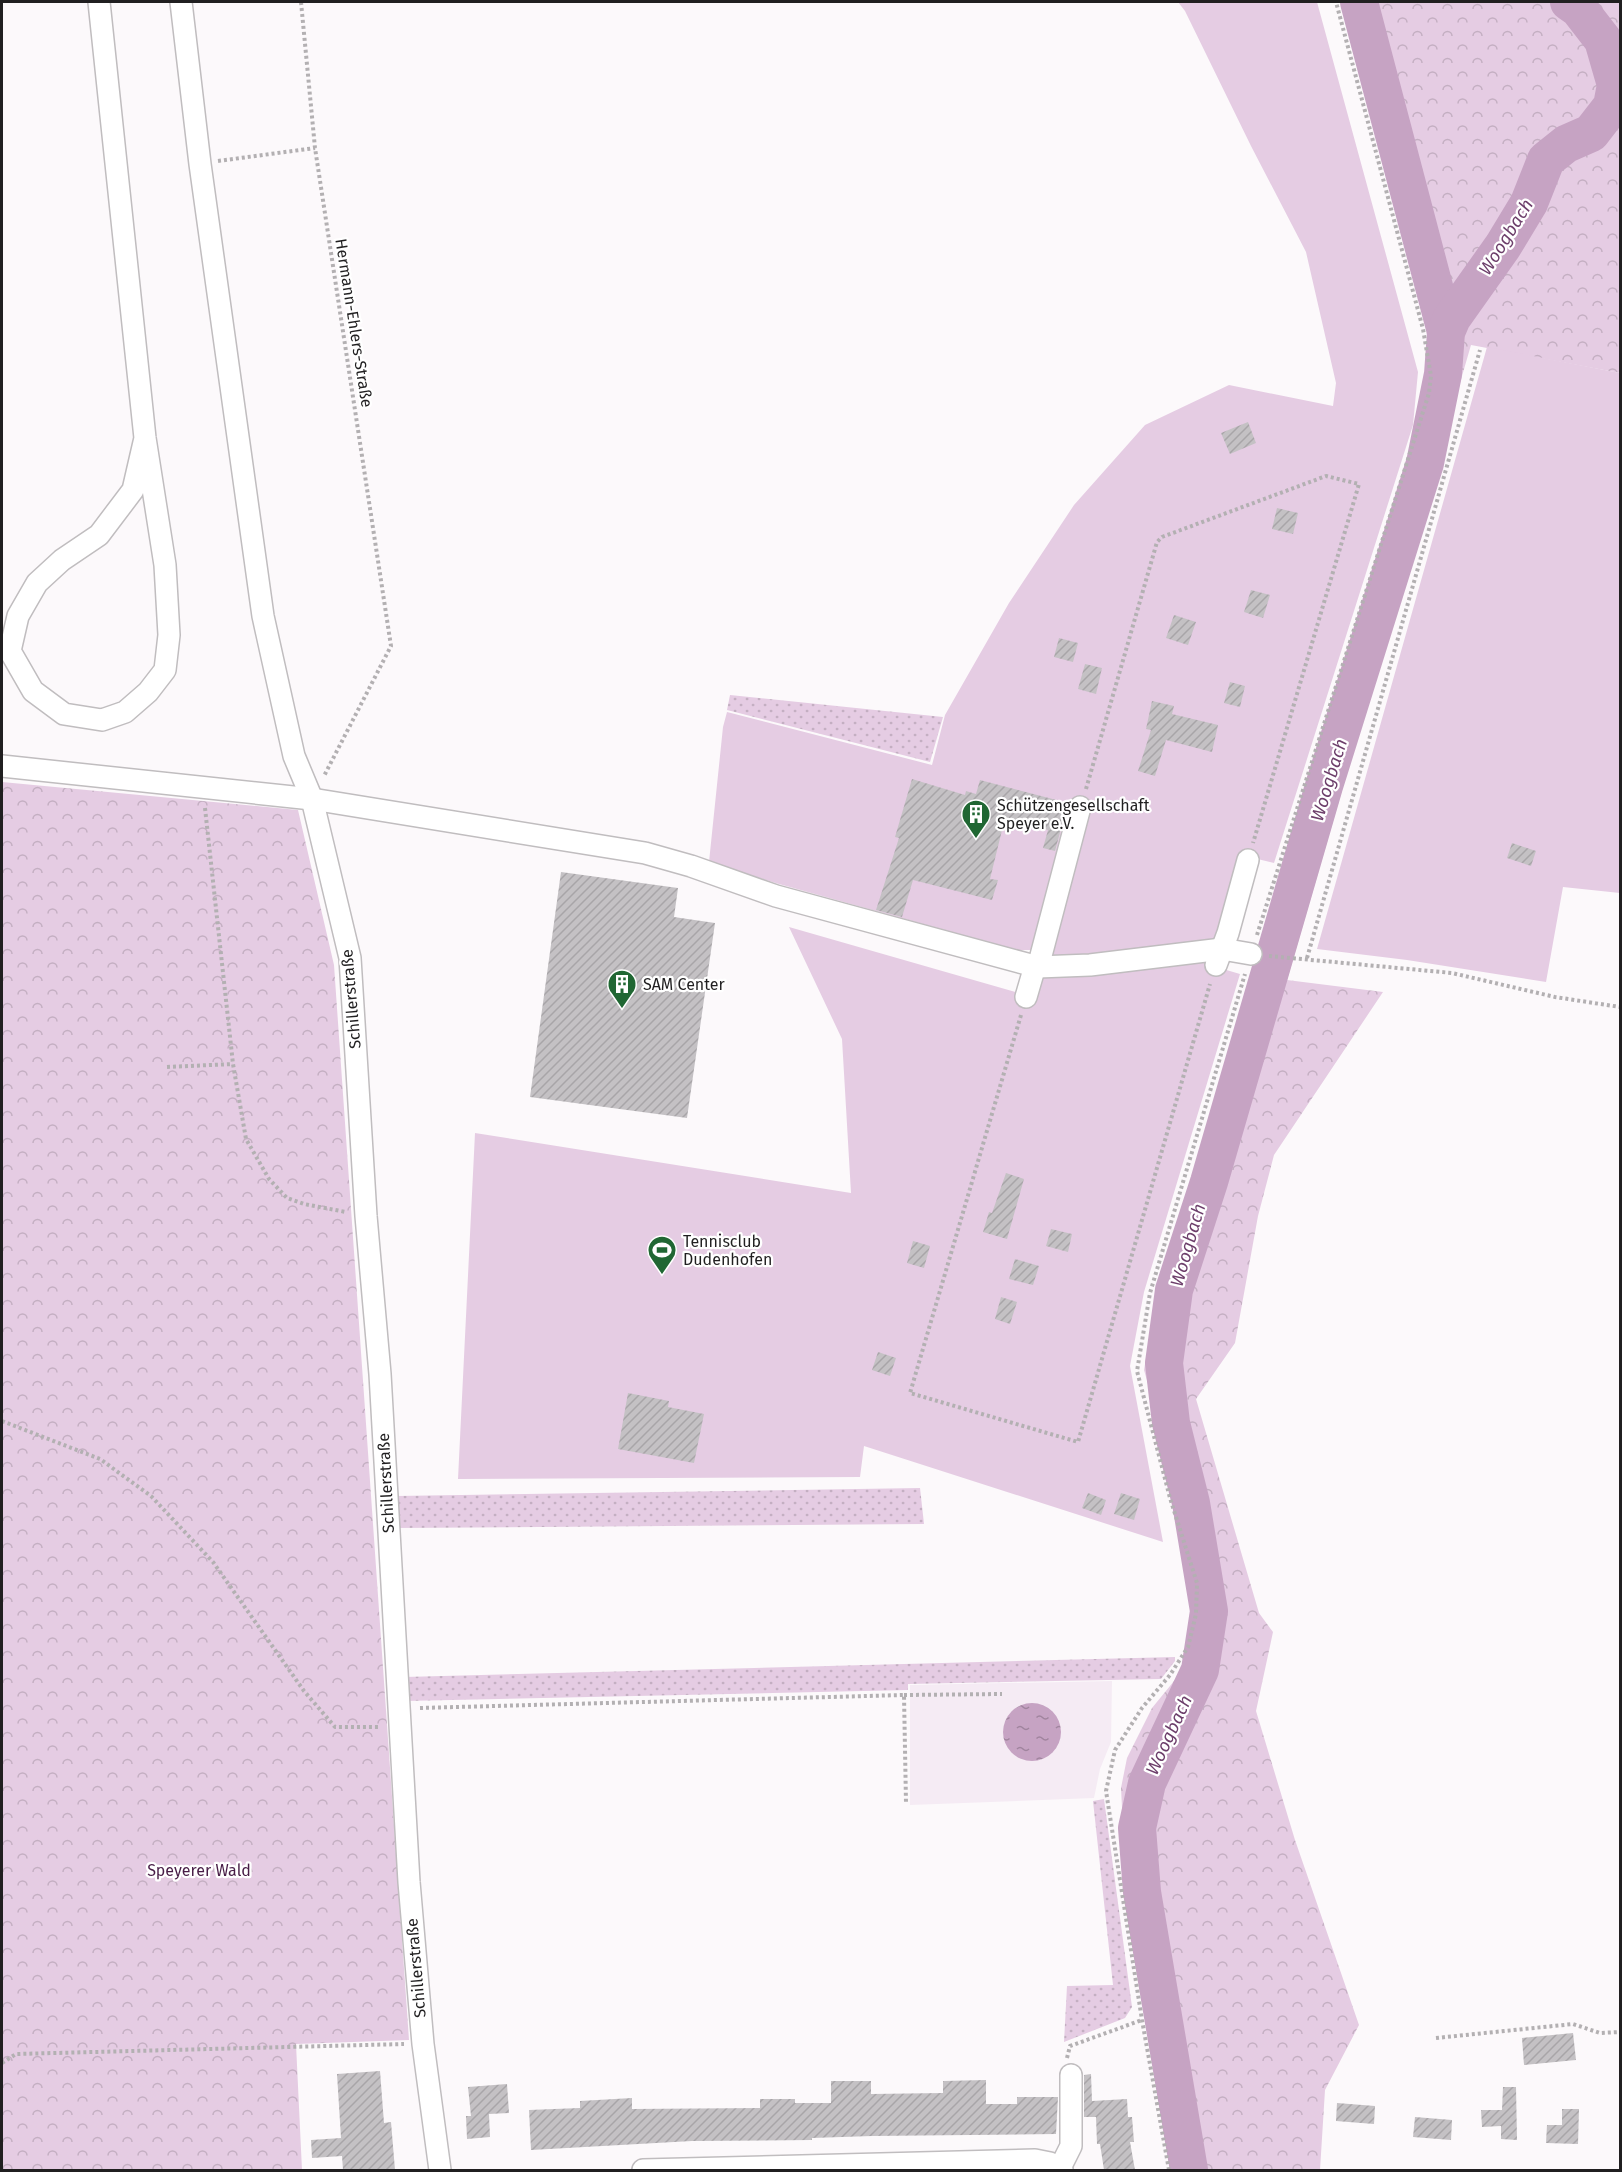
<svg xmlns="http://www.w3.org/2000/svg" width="1622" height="2172" font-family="'Fira Sans',sans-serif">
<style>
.built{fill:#f5ebf4}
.grass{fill:url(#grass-dots)}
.forest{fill:url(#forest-crowns)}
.garden{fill:#e5cce3}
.water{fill:url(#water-ripples)}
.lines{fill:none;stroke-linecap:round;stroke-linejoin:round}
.river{stroke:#c6a3c3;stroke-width:38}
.building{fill:url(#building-hatch)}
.minor-casing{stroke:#c0bdbf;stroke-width:24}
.path{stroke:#b3b0b2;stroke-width:4;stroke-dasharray:3 3;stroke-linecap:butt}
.minor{stroke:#fff;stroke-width:21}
.labels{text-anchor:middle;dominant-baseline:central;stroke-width:4.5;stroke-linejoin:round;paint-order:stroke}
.street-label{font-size:16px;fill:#201f20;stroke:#fff}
.poi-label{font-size:16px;fill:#201f20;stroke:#fff;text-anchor:start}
.park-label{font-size:16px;fill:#471c46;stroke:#fff}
.water-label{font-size:18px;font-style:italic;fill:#6d3f6b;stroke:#fff}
</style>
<defs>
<pattern id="grass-dots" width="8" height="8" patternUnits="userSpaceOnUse" patternTransform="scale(1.5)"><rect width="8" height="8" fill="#e5cce3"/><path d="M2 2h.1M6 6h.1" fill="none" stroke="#c4afc2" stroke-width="1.8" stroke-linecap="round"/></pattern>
<pattern id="forest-crowns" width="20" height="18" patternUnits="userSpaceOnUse" patternTransform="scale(1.5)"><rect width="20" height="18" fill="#e5cce3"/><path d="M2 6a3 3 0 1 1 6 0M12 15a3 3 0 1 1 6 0" fill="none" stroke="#c4afc2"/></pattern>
<pattern id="water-ripples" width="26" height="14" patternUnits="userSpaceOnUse" patternTransform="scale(1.5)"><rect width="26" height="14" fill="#c6a3c3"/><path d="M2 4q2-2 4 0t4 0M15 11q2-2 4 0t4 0" fill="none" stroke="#a0849e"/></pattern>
<pattern id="building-hatch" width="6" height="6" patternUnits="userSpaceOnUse" patternTransform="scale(1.5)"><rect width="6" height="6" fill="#c4c1c4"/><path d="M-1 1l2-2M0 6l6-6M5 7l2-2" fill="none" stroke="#a8a5a8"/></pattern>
</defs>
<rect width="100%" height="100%" fill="#fcf9fb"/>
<polygon class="built" points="1112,1681 1111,1742 1100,1769 1094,1798 910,1805 910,1685"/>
<g class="grass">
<polygon points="730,695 943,717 930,762 727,710"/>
<polygon points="920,1488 924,1524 396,1528 396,1496"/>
<polygon points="1175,1657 1175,1661 1161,1679 908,1684 908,1690 405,1701 404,1677"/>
<polygon points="1104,1799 1132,2007 1125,2018 1064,2042 1067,1986 1113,1985 1093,1801"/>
</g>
<g class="forest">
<polygon points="1341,2 1620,2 1620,373 1471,345 1287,980 1383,992 1274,1155 1258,1216 1235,1343 1196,1399 1259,1613 1273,1632 1256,1711 1295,1840 1359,2025 1325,2090 1320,2170 1176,2170 1125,1866 1121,1788 1127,1758 1152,1708 1192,1659 1204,1610 1198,1560 1144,1370 1158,1287 1181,1217 1260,945 1437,384 1428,333"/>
<polygon points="2,782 298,810 334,965 409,2040 296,2044 302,2170 2,2170"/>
</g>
<g class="garden">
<polygon points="1178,2 1317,2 1418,372 1413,425 1274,863 1241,855 1206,964 1240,974 1144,1292 1130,1366 1163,1542 864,1446 860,1477 458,1479 475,1133 851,1193 842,1039 789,927 1033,997 1036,950 1015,950 1002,946 779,884 709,862 723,727 727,712 932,765 945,715 1009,603 1074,505 1145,425 1229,385 1333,406 1336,383 1306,252 1251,146 1185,11"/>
<polygon points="1487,347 1620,373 1620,893 1563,887 1546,982 1407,960 1317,949"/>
</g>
<circle class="water" cx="1032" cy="1732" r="29"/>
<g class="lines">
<g class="river">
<polyline points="1359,2 1446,332"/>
<polyline points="1189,2170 1142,1892 1137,1828 1147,1783 1200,1670 1209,1611 1191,1503 1171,1423 1164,1363 1174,1290 1209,1182 1324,786 1425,463 1443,374 1446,332 1452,318 1503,246 1529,203 1546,160 1566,144 1591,133 1612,106 1616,85 1603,40 1579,9 1569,2"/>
</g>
</g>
<g class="building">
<polygon points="1248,422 1256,443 1230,454 1221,433"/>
<polygon points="1277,508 1298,513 1293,534 1272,529"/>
<polygon points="1251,590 1270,595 1263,618 1244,612"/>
<polygon points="1174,615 1196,622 1188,645 1166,638"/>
<polygon points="1059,638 1078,643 1073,662 1054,657"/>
<polygon points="1085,664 1102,668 1096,694 1078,689"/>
<polygon points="1230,682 1245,686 1240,707 1224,703"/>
<polygon points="1152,701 1174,706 1172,714 1218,725 1212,752 1166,740 1155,776 1138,771 1151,730 1146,729"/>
<polygon points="912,779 965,795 966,791 976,794 980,780 1068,803 1055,851 1043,848 1048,830 1005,818 990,879 998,880 992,900 913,880 902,917 876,910 899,838 895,837"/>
<polygon points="1512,843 1536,851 1531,866 1507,858"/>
<polygon points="561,872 678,888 674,917 715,923 687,1118 530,1097"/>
<polygon points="1006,1173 1024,1179 1007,1239 983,1232 989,1212 992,1213"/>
<polygon points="1051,1229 1072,1234 1068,1252 1046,1246"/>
<polygon points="913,1241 930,1246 924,1268 907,1263"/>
<polygon points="1015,1259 1039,1266 1033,1285 1009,1279"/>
<polygon points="1001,1297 1017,1302 1010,1324 995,1319"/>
<polygon points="878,1352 896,1358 890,1376 872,1370"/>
<polygon points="628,1393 669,1401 668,1407 704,1414 694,1463 618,1449"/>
<polygon points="1088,1493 1106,1500 1101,1515 1082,1508"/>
<polygon points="1121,1493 1140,1499 1134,1520 1114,1514"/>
<polygon points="1573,2033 1576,2060 1524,2065 1522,2038"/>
<polygon points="380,2071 384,2123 391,2122 395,2170 343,2170 342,2156 312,2158 311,2140 341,2138 337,2074"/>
<polygon points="1091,2074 1092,2101 1127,2099 1128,2117 1132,2117 1134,2142 1130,2142 1135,2170 1104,2170 1100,2144 1097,2144 1096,2117 1084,2117 1084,2075"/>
<polygon points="986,2080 986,2104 1017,2104 1017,2097 1058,2097 1056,2134 872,2136 812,2138 812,2140 692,2141 531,2150 529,2110 580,2108 580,2101 632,2098 632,2109 760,2108 760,2099 795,2099 795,2103 831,2103 831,2081 871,2081 871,2094 943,2093 943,2081"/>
<polygon points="507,2084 509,2113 489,2114 490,2137 467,2139 466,2116 471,2116 468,2087"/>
<polygon points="1503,2087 1516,2087 1517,2140 1501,2139 1501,2126 1482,2127 1481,2110 1502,2110"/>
<polygon points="1337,2103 1375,2106 1374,2124 1336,2121"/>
<polygon points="1562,2109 1579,2109 1578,2144 1546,2143 1547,2125 1562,2125"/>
<polygon points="1415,2117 1452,2120 1451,2140 1413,2137"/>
</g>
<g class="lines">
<g class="minor-casing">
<g id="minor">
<polyline points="99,2 145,438 165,565 169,635 165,670 148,692 125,712 102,720 64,714 33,691 10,651 18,616 37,583 62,560 99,535 133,490 145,438"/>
<polyline points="181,2 200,164 263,616 294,756 312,799 350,958 366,1216 380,1374 409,1882 423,2044 440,2170"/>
<polyline points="2,766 312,799 645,853 691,866 776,896 1038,967 1090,965 1222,949 1251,954"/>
<polyline points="1216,965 1228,933 1248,860"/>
<polyline points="1038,967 1080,807"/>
<polyline points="1026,997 1035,966"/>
<polyline points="1060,2168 1071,2146 1071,2075"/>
<polyline points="643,2170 1035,2160 1050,2163 1062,2170"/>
</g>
</g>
<g class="path">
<polyline points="301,2 315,148 391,646 324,776"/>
<polyline points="218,161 315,148"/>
<polyline points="1086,789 1157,542 1162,537 1326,476 1359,484 1253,843"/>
<polyline points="205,808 233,1064 246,1139 269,1179 287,1198 304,1204 346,1212"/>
<polyline points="1257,935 1429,393 1431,376 1423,329 1336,2"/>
<polyline points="1269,956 1452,973 1555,997 1620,1007"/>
<polyline points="1307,958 1480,350"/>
<polyline points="1021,1015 910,1393 1078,1442 1210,984"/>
<polyline points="167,1067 233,1064"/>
<polyline points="2,1421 100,1459 151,1496 213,1562 304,1691 335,1727 380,1727"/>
<polyline points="904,1695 1002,1694"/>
<polyline points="420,1708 904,1695 906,1803"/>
<polyline points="1436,2038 1573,2024 1600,2033 1620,2032"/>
<polyline points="1067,2058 1070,2046 1142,2020"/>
<polyline points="2,2063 16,2054 404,2044"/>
<polyline points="1169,2170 1142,2020 1106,1791 1115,1750 1142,1708 1170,1675 1188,1647 1196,1614 1197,1583 1170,1498 1137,1371 1150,1293 1245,974"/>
</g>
<use href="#minor" class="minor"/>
</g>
<defs>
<g id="building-pin" transform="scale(1.5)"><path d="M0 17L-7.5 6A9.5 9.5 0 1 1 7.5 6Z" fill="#206733" stroke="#fff"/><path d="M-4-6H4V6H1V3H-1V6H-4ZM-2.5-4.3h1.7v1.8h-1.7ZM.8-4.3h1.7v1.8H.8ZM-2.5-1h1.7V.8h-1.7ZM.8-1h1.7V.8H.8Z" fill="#fff"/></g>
<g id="stadium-pin" transform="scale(1.5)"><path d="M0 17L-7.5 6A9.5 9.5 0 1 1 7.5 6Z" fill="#206733" stroke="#fff"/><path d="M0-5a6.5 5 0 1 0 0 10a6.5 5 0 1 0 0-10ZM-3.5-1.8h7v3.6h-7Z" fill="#fff"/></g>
</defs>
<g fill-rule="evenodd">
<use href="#building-pin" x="976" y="814"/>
<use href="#building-pin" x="622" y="984"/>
<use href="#stadium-pin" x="662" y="1250"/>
</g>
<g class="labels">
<g class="street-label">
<text transform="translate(354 323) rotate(81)">Hermann-Ehlers-Straße</text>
<text transform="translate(351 999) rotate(-95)">Schillerstraße</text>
<text transform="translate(386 1483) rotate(-93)">Schillerstraße</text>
<text transform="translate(416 1968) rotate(-95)">Schillerstraße</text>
</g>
<g class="poi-label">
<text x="997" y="805">Schützengesellschaft<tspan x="997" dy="18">Speyer e.V.</tspan></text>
<text x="643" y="984">SAM Center</text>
<text x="683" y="1241">Tennisclub<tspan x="683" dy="18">Dudenhofen</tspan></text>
</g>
<g class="park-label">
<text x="199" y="1870">Speyerer Wald</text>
</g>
<g class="water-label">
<text transform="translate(1506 237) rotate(-58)">Woogbach</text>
<text transform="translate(1329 780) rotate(-73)">Woogbach</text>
<text transform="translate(1188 1245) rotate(-74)">Woogbach</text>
<text transform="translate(1169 1735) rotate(-65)">Woogbach</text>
</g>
</g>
<rect width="1622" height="2172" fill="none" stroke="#201f20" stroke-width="6"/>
</svg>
